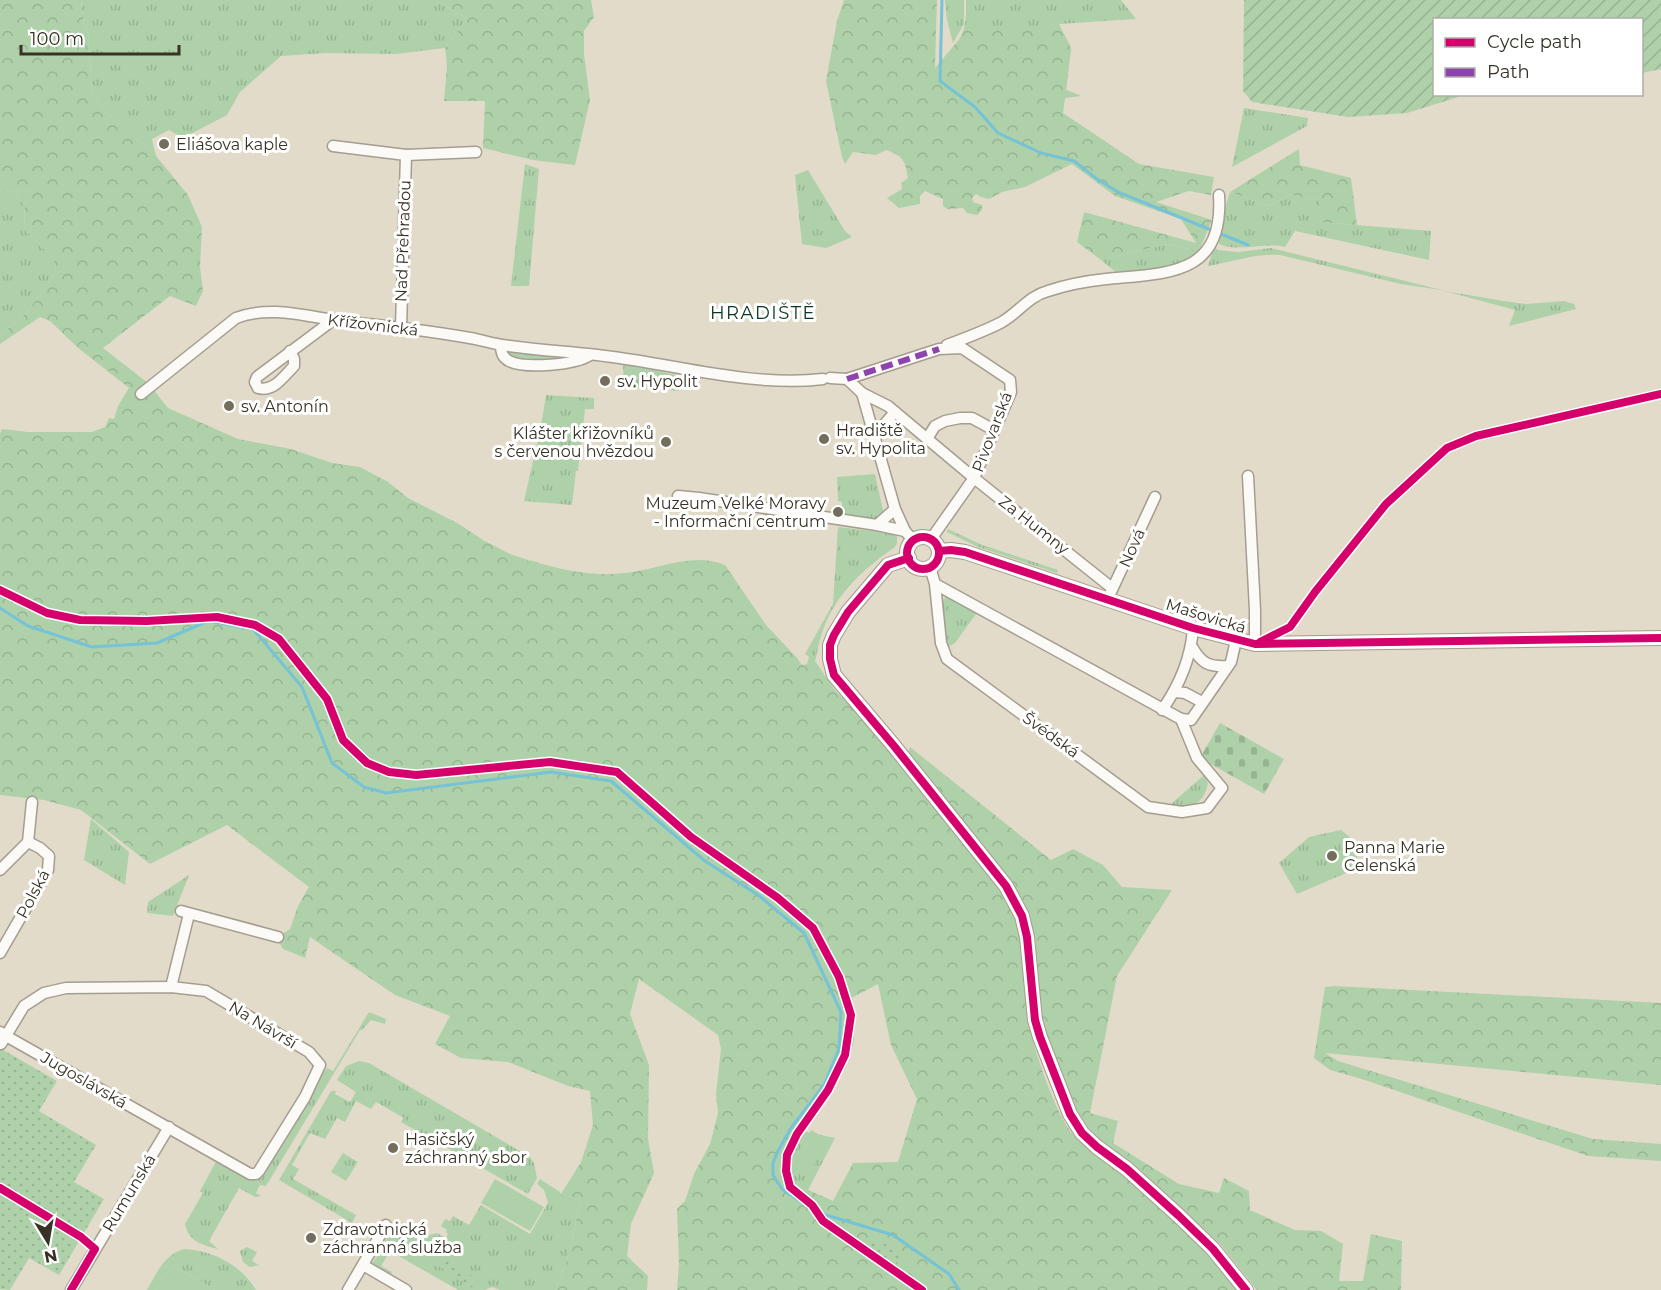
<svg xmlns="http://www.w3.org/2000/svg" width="1661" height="1290" font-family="Montserrat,sans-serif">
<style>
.grass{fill:url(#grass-tufts);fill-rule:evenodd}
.forest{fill:url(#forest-crowns);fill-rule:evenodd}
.cemetery{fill:url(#cemetery-stones)}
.park{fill:url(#park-dots)}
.garden{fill:url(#garden-furrows)}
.pitch{fill:#aed1a9}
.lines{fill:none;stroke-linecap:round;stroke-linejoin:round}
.stream{stroke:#76c2d7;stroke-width:3}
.street-casing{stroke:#a49d90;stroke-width:13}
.secondary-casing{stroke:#a49d90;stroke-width:16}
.street{stroke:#fbfaf7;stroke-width:10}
.secondary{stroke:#fbfaf7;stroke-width:14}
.quiet{stroke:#8e44ad;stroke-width:6;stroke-dasharray:12 6;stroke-linecap:butt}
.cycleway-casing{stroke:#fff;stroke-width:11}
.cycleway{stroke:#d6006c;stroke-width:8}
.poi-dot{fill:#746d5e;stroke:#fff;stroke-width:2}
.labels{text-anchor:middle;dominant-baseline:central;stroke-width:6;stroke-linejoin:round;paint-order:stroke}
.poi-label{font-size:16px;fill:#383225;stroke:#fff;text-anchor:start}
.street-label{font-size:16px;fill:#383225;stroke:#fff}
.neighbourhood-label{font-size:18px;letter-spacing:1.5px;fill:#093724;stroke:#fff}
</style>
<defs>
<pattern id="grass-tufts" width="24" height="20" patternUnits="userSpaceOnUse" patternTransform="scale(1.5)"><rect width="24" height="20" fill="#aed1a9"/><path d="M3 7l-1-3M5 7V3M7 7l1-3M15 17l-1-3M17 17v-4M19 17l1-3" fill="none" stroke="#96b491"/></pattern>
<pattern id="forest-crowns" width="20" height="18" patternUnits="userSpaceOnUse" patternTransform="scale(1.5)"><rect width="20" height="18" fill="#aed1a9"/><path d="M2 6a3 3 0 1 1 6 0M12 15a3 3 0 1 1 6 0" fill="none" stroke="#96b491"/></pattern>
<pattern id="cemetery-stones" width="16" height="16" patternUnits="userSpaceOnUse" patternTransform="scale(1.5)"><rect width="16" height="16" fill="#aed1a9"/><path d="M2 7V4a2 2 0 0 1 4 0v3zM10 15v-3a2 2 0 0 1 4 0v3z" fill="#96b491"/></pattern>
<pattern id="park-dots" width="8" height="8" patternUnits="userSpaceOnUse" patternTransform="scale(1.5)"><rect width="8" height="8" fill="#aed1a9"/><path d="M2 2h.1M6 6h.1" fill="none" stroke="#96b491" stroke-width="1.8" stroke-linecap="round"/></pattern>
<pattern id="garden-furrows" width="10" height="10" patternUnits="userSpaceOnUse" patternTransform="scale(1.5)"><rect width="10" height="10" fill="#aed1a9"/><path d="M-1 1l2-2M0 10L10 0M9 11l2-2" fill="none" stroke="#96b491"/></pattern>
</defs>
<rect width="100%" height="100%" fill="#e3dbc9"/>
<g class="grass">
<polygon points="81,0 436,0 467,19 445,48 396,54 326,53 281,56 240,92 227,115 183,138 169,130 152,139 156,156 106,112 92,94 88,33 84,25"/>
<polygon points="945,0 964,0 964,24 953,43 947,20"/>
<path d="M966,0H1121L1136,19L1059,24L1071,48L1066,90L1081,96L1065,98L1062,113L956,44C967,30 966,17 966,0Z"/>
<polygon points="1244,108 1308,118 1307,126 1232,167"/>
<polygon points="525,164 539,169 529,286 511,286"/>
<polygon points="808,170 845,231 852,237 826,248 802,244 795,175"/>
<polygon points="0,189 14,192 25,207 24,229 52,257 56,267 54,275 49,283 27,312 0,336"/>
<path d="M1230,192L1268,206L1291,195L1320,200L1318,222L1431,231L1429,260L1295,231L1285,247C1264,241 1232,255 1215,241Z"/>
<polygon points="1167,244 1199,251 1189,261 1177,267 1117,273 1101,260"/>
<path d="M1214,247L1218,250L1238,252L1271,248L1450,292L1504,301L1526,304L1564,301L1574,304L1576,309L1509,326L1515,310L1441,290L1401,284L1280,255C1256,253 1232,262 1208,266Z"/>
<polygon points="506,350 580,357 560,361 511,359"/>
<polygon points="623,364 682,376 679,391 624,387"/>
<polygon points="546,395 594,398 594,409 585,409 578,471 576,471 572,505 524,501 541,426"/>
<polygon points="875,474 884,515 871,521 842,516 842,502 838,501 837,477"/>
<path d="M838,527L897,534V543L895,547C865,568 836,593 823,630C819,640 818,651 815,661L836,692L803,665L807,664L809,657L805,654L833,604Z"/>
<polygon points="948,529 980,544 1058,570 1057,573 978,547 947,532"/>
<polygon points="948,595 979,610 955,643 948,647 942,601"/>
<path d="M1204,775L1208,783C1204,804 1191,809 1170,805Z"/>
<polygon points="91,819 129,852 125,885 84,860"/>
<polygon points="1341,830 1357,843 1358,855 1353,870 1297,894 1279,863 1309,837"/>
<polygon points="189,875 173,916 147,913 148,902"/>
<path d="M369,1012L386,1019L385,1024L371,1020L362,1030H360L266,1186L260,1185L256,1193L261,1196L255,1197L239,1188L209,1241L218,1249C202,1245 188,1241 185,1224L203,1193L200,1191L218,1158L257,1181L310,1092L327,1068L333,1071Z"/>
<polygon points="359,1061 369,1063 530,1157 534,1163 537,1178 528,1194 401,1122 404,1118 376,1102 371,1109 356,1101 345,1122 337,1118 325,1139 310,1133 292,1165 299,1169 293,1179 356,1215 352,1223 279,1180 331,1091 336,1091 335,1094 350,1102 356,1092 337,1080 346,1066"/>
<path d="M803,1130L829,1142L817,1134L835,1138L808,1190L793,1183C787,1162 793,1148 803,1130Z"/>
<polygon points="343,1153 358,1162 346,1181 331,1172"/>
<path d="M540,1179L560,1192L561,1194L580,1200C574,1231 569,1262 555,1290H500L492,1287L485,1290H458L390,1251L381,1266L392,1272L389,1277L370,1266L378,1255L386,1239L398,1228L401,1222L429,1235L437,1233L446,1238L448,1234L446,1232L447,1230L441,1226L445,1219L450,1221L453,1216L469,1225L481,1205L530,1234L548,1203L544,1190L537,1184ZM443,1258L472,1276L470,1286L439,1266Z"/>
<polygon points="247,1247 257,1252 252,1261 259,1265 250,1267 243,1262 240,1251"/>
<path d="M184,1249C214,1251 240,1264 256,1290H215L172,1265L156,1290H147C157,1272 164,1255 184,1249Z"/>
</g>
<g class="forest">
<path d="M0,0H81L84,25L88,33L92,94L106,112L156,156L188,195L202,227L200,267L203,291L196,306L170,296L103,348L148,383L168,408L238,439L291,449L332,463L360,467L388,482L408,498L459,524L483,540L510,554L528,560L529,562L530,560C560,570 593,577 625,573C658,570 692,551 725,565L766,625L798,659L800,663C853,697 890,754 929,802C959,838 997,874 1015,918C1027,947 1025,987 1028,1017C1031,1043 1052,1101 1065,1123C1079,1146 1103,1158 1122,1175C1163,1210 1205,1247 1237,1290H677L679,1264L677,1209L685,1201L694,1174L710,1144L718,1113L716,1094L721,1049L718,1035L639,979L630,1014L649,1065L648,1139L654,1173L631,1224L627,1256L648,1276L647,1290H555C569,1262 574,1231 580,1200L561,1194L581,1162L593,1125L590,1091L568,1086L508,1062L461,1058L435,1044L450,1016L395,995L310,937L305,958L283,949L279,942L284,933L290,929L298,906L309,887L227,825L150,864L81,810L44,800L0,795V434L2,429L28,432H92L105,427L109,418L114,419L118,406L129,388L77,347L50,321L40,317L0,344V336L27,312L49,283L54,275L56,267L52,257L24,229L25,207L14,192L0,189ZM878,984L891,1045L917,1099L898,1162L853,1163L833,1201L793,1183C778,1131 839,1098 851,1052C852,1048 854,1042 854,1038C854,1026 847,1013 842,1003Z"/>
<polygon points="436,0 591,0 594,17 584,31 584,54 590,100 575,165 533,160 483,148 485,101 444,101 447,67 445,48 467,19"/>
<path d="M844,0H937L935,68L962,36L966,24L1035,31L1058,24L1071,48L1066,90L1081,96L1065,97L1063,113L1139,164L1214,177L1211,195L1189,191L1156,202L1212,220L1199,251L1167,244L1101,260L1077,242L1084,212L1196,243L1181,219L1115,196L1072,164L1025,187L1002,192L989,199L981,197L976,194L972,198L973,202L982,205V210L977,215L967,213L963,208L947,209L943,206V199L925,191L920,196V204L899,208L887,198L902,189L901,183L908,178C905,161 904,156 886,150L876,155L853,152L845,164L842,157L826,81L837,21Z"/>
<polygon points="1299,149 1300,165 1351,178 1357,225 1318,222 1319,200 1291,195 1268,206 1230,192"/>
<polygon points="910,747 1051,860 1073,849 1103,865 1122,887 1172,890 1117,976 1090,1113 1118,1121 1113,1143 1179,1184 1219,1193 1224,1178 1249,1191 1250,1210 1295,1230 1321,1231 1343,1244 1339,1281 1363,1281 1371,1234 1402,1241 1401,1290 1257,1290 1220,1244 1132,1164 1106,1146 1086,1125 1076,1108 1046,1035 1042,1019 1034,935 1028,913 1012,882 908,753"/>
<polygon points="1335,986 1661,1003 1661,1085 1325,1053 1338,1061 1593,1139 1661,1144 1661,1161 1588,1156 1362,1079 1330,1070 1314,1058 1325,987"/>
</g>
<polygon class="cemetery" points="1220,723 1284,759 1264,794 1200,758"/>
<g class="park">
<polygon points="0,1048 57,1081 39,1111 96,1145 74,1182 104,1199 59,1275 29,1258 10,1290 0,1289"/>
<polygon points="871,1242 889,1245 905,1257 902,1262 886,1262 868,1249"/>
<polygon points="443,1257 472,1276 479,1285 476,1290 438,1266"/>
</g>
<polygon class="garden" points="1244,0 1661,0 1661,69 1642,73 1642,20 1434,20 1434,94 1465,95 1407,113 1348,117 1252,102 1243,91"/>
<g class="pitch">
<polygon points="811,1130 829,1141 811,1170 793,1160"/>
<polygon points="495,1179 544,1207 530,1231 481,1203"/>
<polygon points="172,1265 215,1290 156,1290"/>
</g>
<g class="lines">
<g class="stream">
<polyline points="942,0 940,81 975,107 998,133 1041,153 1074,161 1097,179 1118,192 1248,245"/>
<polyline points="0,608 28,626 92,647 157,643 208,621 253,629 302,687 332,763 364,787 386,793 551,772 611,781 705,861 758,895 804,933 841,1012 839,1049 824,1085 791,1128 778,1151 773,1163 773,1175 782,1189 816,1212 893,1235 949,1274 959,1290"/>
</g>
<g class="street-casing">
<g id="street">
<polyline points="333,146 406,155 476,152"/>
<polyline points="401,328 406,155"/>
<path d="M501,345C501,352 502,357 509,361C525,369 576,365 590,355"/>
<path d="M947,345C966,338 985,331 1002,322C1019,312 1029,296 1048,291C1066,285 1087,281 1106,279C1168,273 1224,276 1219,195"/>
<path d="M290,351L294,359V366C283,377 274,392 258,388L255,382L257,377L333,320"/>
<polyline points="830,378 847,379 939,349 962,348 1010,380 1011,392 974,478 931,539"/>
<polyline points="847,379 862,393 895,509 905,531 914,541"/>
<polyline points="862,393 888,406 974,478 1112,588"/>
<path d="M141,394L236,318C273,304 310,318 348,322C389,326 430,331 470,338C481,340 491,343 502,345C541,351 580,352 620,358C684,367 758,387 823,379"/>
<polyline points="874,436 895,412"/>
<polyline points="927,439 935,426 945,421 960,418 972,418 994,430"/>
<polyline points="1248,476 1255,610 1255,644"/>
<polyline points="678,496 699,498 877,525 895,509"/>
<polyline points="877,525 905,531"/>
<polyline points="930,567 935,584 1181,719 1197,758 1222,788 1207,808 1182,812 1148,807 947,659 941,643 935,584"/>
<polyline points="1111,592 1155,497"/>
<path d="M1192,647C1202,664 1209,667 1228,666"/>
<polyline points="1175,692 1185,693 1202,702"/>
<path d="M1162,710C1179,686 1191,658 1193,628"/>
<polyline points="1181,719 1191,720 1231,662 1236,640"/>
<polyline points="0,870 28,842 32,802"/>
<polyline points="181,911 278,937"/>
<polyline points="0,953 48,870 49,856 40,848 28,842"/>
<polyline points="171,987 189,914"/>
<polyline points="0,1032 6,1036 250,1174 256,1174 259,1171 305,1097 320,1065 309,1052 206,991 171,987 66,988 44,993 24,1006 1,1044"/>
<polyline points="363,1265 406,1290"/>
<polyline points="71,1290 169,1127"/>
<polyline points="348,1290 386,1225"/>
</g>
</g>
<g class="secondary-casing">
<g id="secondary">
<circle cx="923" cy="553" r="16"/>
<polyline points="939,551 951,550 965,552 1193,628 1255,644 1661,638"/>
<polyline points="909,558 888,565 848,612 834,635 830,645 830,659 834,675 894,746 1006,886 1022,916 1027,937 1035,1020 1040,1037 1070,1114 1082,1133 1097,1147 1127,1169 1179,1216 1213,1249 1246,1290"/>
</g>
</g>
<use href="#street" class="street"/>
<use href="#secondary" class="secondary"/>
<polyline class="quiet" points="847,379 939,349"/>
<g class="cycleway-casing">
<g id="cycleway">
<circle cx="923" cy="553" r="16"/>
<polyline points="939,551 951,550 965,552 1193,628 1255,644 1661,638"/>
<polyline points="909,558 888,565 848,612 834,635 830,645 830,659 834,675 894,746 1006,886 1022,916 1027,937 1035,1020 1040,1037 1070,1114 1082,1133 1097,1147 1127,1169 1179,1216 1213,1249 1246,1290"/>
<polyline points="0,590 47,613 80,620 147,621 217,617 255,625 279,639 327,699 343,740 367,763 389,772 416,775 550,762 617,772 691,837 778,898 813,928 839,977 851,1015 845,1055 828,1090 797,1134 787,1155 786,1171 790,1187 812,1205 823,1221 922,1290"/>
<polyline points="1260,642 1290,627 1315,592 1386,504 1447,448 1476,436 1661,394"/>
<polyline points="0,1188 81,1237 95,1249 71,1290"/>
</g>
</g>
<use href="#cycleway" class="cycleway"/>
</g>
<g class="poi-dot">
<circle cx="164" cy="144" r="6"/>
<circle cx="605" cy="381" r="6"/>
<circle cx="229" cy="406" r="6"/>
<circle cx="824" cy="439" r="6"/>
<circle cx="666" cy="442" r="6"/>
<circle cx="838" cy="512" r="6"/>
<circle cx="1332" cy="856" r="6"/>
<circle cx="393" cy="1148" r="6"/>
<circle cx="311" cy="1238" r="6"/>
</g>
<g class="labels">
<g class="poi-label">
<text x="176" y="144">Eliášova kaple</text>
<text x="617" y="381">sv. Hypolit</text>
<text x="241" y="406">sv. Antonín</text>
<text x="836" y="430">Hradiště<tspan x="836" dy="18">sv. Hypolita</tspan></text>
<text x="654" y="433" text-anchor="end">Klášter křižovníků<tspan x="654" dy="18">s červenou hvězdou</tspan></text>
<text x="826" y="503" text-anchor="end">Muzeum Velké Moravy<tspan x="826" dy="18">- Informační centrum</tspan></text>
<text x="1344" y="847">Panna Marie<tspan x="1344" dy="18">Celenská</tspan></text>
<text x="405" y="1139">Hasičský<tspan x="405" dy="18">záchranný sbor</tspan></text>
<text x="323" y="1229">Zdravotnická<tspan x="323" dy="18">záchranná služba</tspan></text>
</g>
<g class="street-label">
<text transform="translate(403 241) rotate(-88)">Nad Přehradou</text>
<text transform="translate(373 325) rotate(7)">Křížovnická</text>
<text transform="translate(992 432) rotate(-69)">Pivovarská</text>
<text transform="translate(1034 525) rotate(38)">Za Humny</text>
<text transform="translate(1132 548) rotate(-66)">Nová</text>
<text transform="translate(1206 616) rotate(17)">Mašovická</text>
<text transform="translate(1051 735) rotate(36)">Švédská</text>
<text transform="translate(33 894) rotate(-62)">Polská</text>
<text transform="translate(263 1025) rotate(31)">Na Návrší</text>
<text transform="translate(84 1080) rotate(30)">Jugoslávská</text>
<text transform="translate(129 1193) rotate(-59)">Rumunská</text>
</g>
<g class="neighbourhood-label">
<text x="763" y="313">HRADIŠTĚ</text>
</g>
</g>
<rect x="1433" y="18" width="210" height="78" fill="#ffffff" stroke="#afada8" stroke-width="1.5"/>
<rect x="1445" y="38" width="30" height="9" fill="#d6006c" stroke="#afada8" stroke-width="1.5"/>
<text x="1487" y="48" font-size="18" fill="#383225">Cycle path</text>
<rect x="1445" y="68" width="30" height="9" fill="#8e44ad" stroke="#afada8" stroke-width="1.5"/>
<text x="1487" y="78" font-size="18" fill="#383225">Path</text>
<g transform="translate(48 1242) rotate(169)" stroke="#ffffff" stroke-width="4.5" paint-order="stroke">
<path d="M0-4.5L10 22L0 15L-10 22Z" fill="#383225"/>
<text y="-9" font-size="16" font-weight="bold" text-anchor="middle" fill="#383225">N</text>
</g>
<path d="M21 45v9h158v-9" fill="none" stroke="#383225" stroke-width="3"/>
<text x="30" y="45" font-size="18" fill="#383225" stroke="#ffffff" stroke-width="4.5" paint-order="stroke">100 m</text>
</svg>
